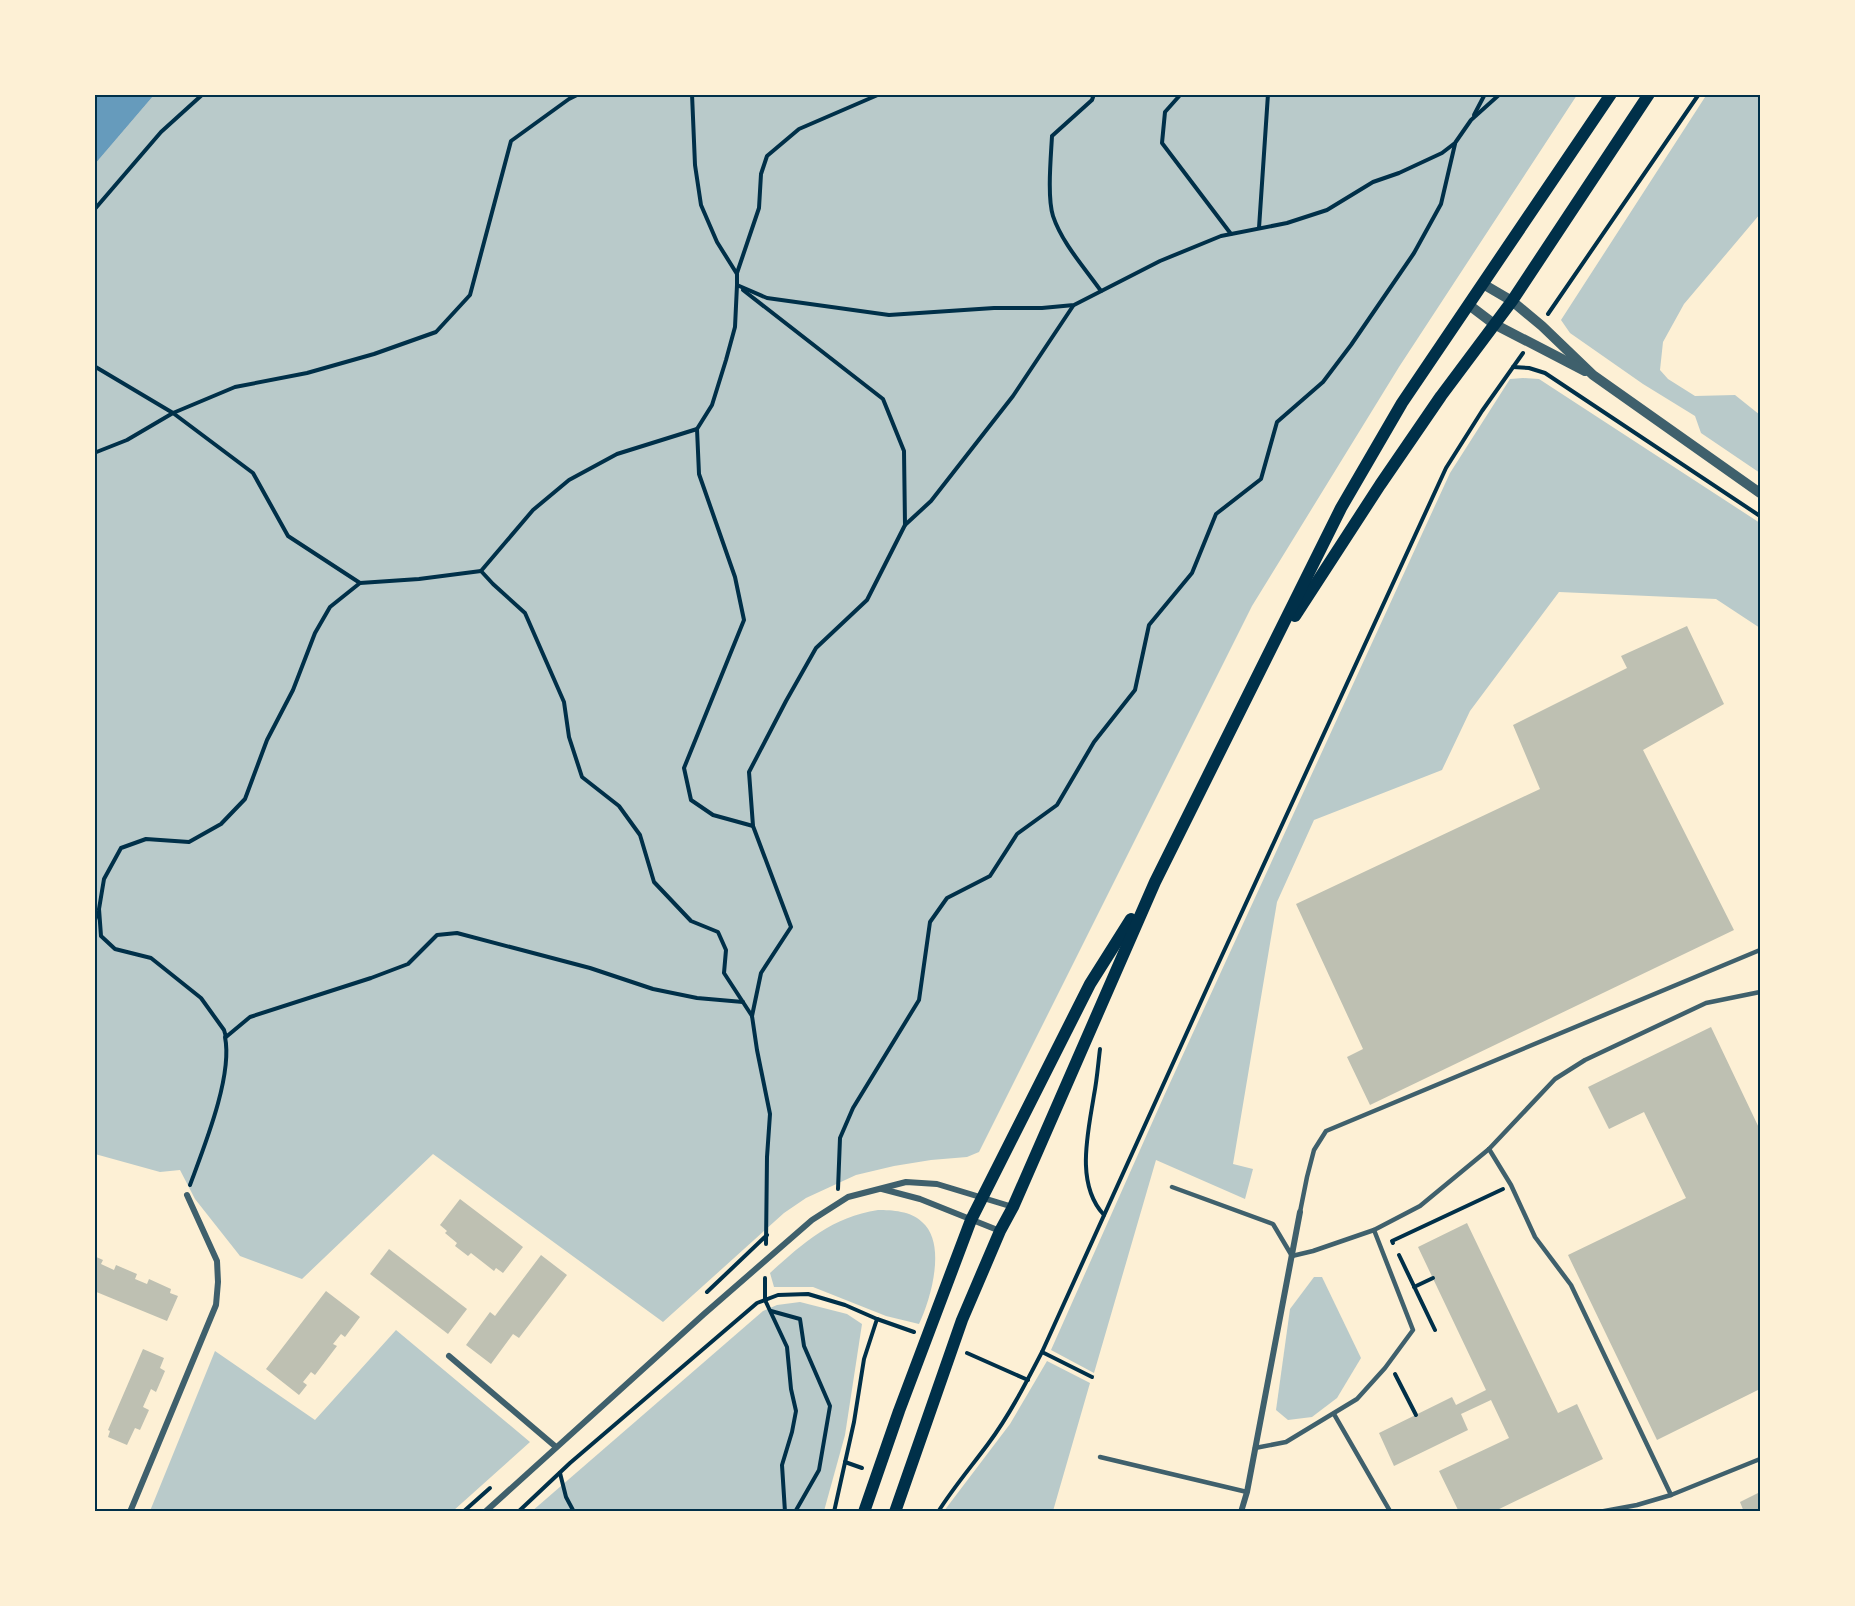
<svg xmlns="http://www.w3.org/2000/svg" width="1855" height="1606" font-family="Helvetica,sans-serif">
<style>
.green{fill:#b9caca}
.water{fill:#669bbc}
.building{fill:#bec0b2}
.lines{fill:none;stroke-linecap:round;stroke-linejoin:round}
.path{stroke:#003049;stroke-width:4}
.service{stroke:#3f606c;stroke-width:4.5}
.minor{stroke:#3f606c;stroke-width:6}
.tertiary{stroke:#3f606c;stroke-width:10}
.secondary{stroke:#003049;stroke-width:12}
.neatline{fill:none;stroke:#003049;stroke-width:2}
</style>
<rect width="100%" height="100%" fill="#fdf0d5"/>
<g class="green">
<polygon points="1707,94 1760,95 1760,214 1684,304 1663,342 1660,370 1668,379 1695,396 1735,395 1760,415 1760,473 1701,433 1695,416 1643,384 1570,333 1561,320"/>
<polygon points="154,95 1577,95 1399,367 1252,606 979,1152 967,1157 931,1160 894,1166 856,1175 806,1198 784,1213 663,1322 433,1154 302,1279 240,1256 195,1199 180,1170 160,1172 95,1154 95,164"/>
<polygon points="1523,378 1539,379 1760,523 1760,628 1716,599 1559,592 1470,711 1442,770 1314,820 1277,902 1233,1164 1253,1169 1245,1199 1156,1160 1094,1373 1051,1350 1164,1096 1450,473 1510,379"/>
<path d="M878,1210C892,1210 911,1211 922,1222C947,1243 931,1299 919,1324L886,1316L813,1287H774L770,1273C803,1243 832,1217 878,1210Z"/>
<polygon points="1314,1277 1322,1277 1361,1358 1337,1398 1312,1417 1288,1420 1276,1410 1290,1309"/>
<polygon points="800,1302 847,1314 862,1324 845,1435 824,1511 531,1512 763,1311 777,1305"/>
<polygon points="396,1330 530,1442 453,1511 150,1511 215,1351 315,1420"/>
<polygon points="1047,1361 1090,1383 1053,1511 944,1511 1010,1424"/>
</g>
<polygon class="water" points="95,94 154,95 95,164 94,95"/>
<g class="building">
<polygon points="1687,626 1724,704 1643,750 1734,930 1370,1105 1347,1057 1363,1049 1296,904 1540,789 1513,725 1627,668 1621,656"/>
<polygon points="1711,1027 1760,1130 1760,1389 1657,1440 1568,1255 1686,1198 1644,1112 1609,1129 1588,1087"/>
<polygon points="460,1199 523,1247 503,1273 496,1268 494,1271 471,1253 468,1256 455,1246 457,1243 445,1233 447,1231 440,1225"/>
<polygon points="1467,1223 1558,1413 1577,1404 1603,1459 1493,1512 1459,1512 1439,1471 1509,1438 1491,1400 1461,1414 1468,1430 1394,1466 1379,1433 1452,1397 1456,1405 1486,1390 1418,1247"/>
<polygon points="389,1249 467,1309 448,1334 370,1274"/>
<polygon points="541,1255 567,1275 519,1338 513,1334 491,1364 466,1345 490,1312 495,1316"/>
<polygon points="94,1256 103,1260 101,1264 114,1270 116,1265 137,1274 135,1279 147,1284 149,1279 171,1289 170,1293 178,1296 167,1321 94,1291"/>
<polygon points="326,1291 360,1317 345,1337 341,1334 333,1344 337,1346 315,1375 311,1372 303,1382 307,1385 299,1395 266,1369"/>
<polygon points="143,1349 164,1358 160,1368 165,1371 156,1392 151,1389 143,1407 149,1410 140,1430 135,1428 127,1445 108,1437 110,1431 108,1430"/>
<polygon points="1760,1492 1760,1512 1744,1512 1740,1502"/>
</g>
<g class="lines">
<g class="path">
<polyline points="692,94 695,165 701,205 717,242 737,274 737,285"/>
<path d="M1094,94L1092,100L1052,136C1051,156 1047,197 1053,216C1062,243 1084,267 1101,291"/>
<polyline points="1181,94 1165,112 1162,143 1231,234"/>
<polyline points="1474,115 1485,94"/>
<polyline points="94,210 161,132 203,94"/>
<polyline points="1259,228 1268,94"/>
<polyline points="737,273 759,208 761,174 767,156 799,129 880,94"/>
<polyline points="743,290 883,399 904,451 905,525"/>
<polyline points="1548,314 1699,94"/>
<polyline points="94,366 173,413 253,473 288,536 360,583"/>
<polyline points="1513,367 1529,368 1545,373 1760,516"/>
<polyline points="697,429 699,474 735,577 744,620 684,768 691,800 713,815 753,826"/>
<polyline points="94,453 127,440 173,413 235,387 307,373 374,354 436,332 470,295 511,141 569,99 579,94"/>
<polyline points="481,571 419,579 360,583 330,607 315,633 293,690 267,740 245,799 221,824 189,842 146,839 121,848 104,879 99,909 101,936 115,949 151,958 201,998 224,1030 226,1037 250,1017 371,978 408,964 437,935 457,933 590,968 653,989 697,998 743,1002"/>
<polyline points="94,922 98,913"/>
<polyline points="752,1016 761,973 791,927 753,826 749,772 786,701 816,648 867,600 905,525 931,501 1013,396 1073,306"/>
<path d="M1100,1049C1098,1065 1097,1080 1094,1095C1088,1133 1075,1184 1104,1215"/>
<path d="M190,1185C204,1147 233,1076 225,1037"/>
<polyline points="838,1189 840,1138 853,1108 919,1000 930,922 947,898 990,876 1017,834 1057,805 1094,742 1135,690 1149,625 1192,573 1216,514 1261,479 1277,422 1323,382 1351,345 1414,253 1441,204 1455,144"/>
<polyline points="1393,1243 1392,1241 1503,1189"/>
<polyline points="766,1244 767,1157 770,1114 757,1050 752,1016 724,973 726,950 718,932 691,921 654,882 640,835 619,806 582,777 569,737 564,702 525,613 493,584 481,571 533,510 569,480 617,454 697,429 712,405 726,360 735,327 737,285 767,298 889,315 994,308 1042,308 1074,305 1160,261 1221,236 1287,223 1327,210 1373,182 1399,173 1442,153 1455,143 1471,120 1500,94"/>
<polyline points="1399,1255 1435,1330"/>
<polyline points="765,1278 765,1300 787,1347 791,1389 796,1411 792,1432 782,1465 785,1512"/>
<polyline points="1414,1287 1433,1278"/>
<polyline points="707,1292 767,1235"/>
<polyline points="771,1311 800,1319 804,1346 830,1406 819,1470 795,1512"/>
<polyline points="1042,1352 1092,1377"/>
<polyline points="967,1353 1028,1380"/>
<polyline points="1395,1374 1416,1415"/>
<polyline points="845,1462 862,1468"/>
<polyline points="560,1473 566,1497 574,1512"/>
<polyline points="463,1512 490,1488"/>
<polyline points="518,1512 570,1463 757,1303 778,1295 808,1294 845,1305 877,1319 914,1332"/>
<polyline points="834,1512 854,1422 864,1359 877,1319"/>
<path d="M938,1512C953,1488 971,1467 988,1444C1009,1416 1026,1383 1042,1352L1213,975L1446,468L1482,411L1523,353"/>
</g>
<g class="service">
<polyline points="1489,1149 1511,1185 1535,1237 1571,1285 1671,1495"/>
<polyline points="1172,1187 1273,1224 1292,1256 1313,1251 1374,1230 1413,1330 1385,1368 1357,1399 1286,1442 1255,1448"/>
<polyline points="1300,1212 1307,1177 1314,1150 1326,1131 1760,950"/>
<polyline points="1374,1230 1420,1206 1489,1149 1555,1079 1585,1060 1706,1003 1760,992"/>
<polyline points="1334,1414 1390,1511 1392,1512"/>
<polyline points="1100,1457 1247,1492"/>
<polyline points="1599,1512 1637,1505 1671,1495 1760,1459"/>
</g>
<g class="minor">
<polyline points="882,1189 920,1199 1000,1231"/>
<polyline points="449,1356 556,1447"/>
<polyline points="130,1512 216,1305 218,1282 217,1261 187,1195"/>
<polyline points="485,1512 704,1314 812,1220 848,1197 906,1182 937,1184 1013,1207"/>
<polyline points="1241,1512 1247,1492 1300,1212"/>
</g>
<g class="tertiary">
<polyline points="1483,284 1512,301 1542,326 1593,375 1760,493"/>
<polyline points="1469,305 1494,324 1585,371"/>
</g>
<g class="secondary">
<polyline points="1295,616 1380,485 1441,396 1512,301 1649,94"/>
<polyline points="864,1512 899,1411 971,1220 1090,984 1131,919"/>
<polyline points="895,1512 962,1320 1000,1231 1013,1207 1155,882 1341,508 1402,403 1611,94"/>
</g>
</g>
<rect width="1855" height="1606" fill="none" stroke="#fdf0d5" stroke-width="192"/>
<rect x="96" y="96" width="1663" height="1414" class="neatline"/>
</svg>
